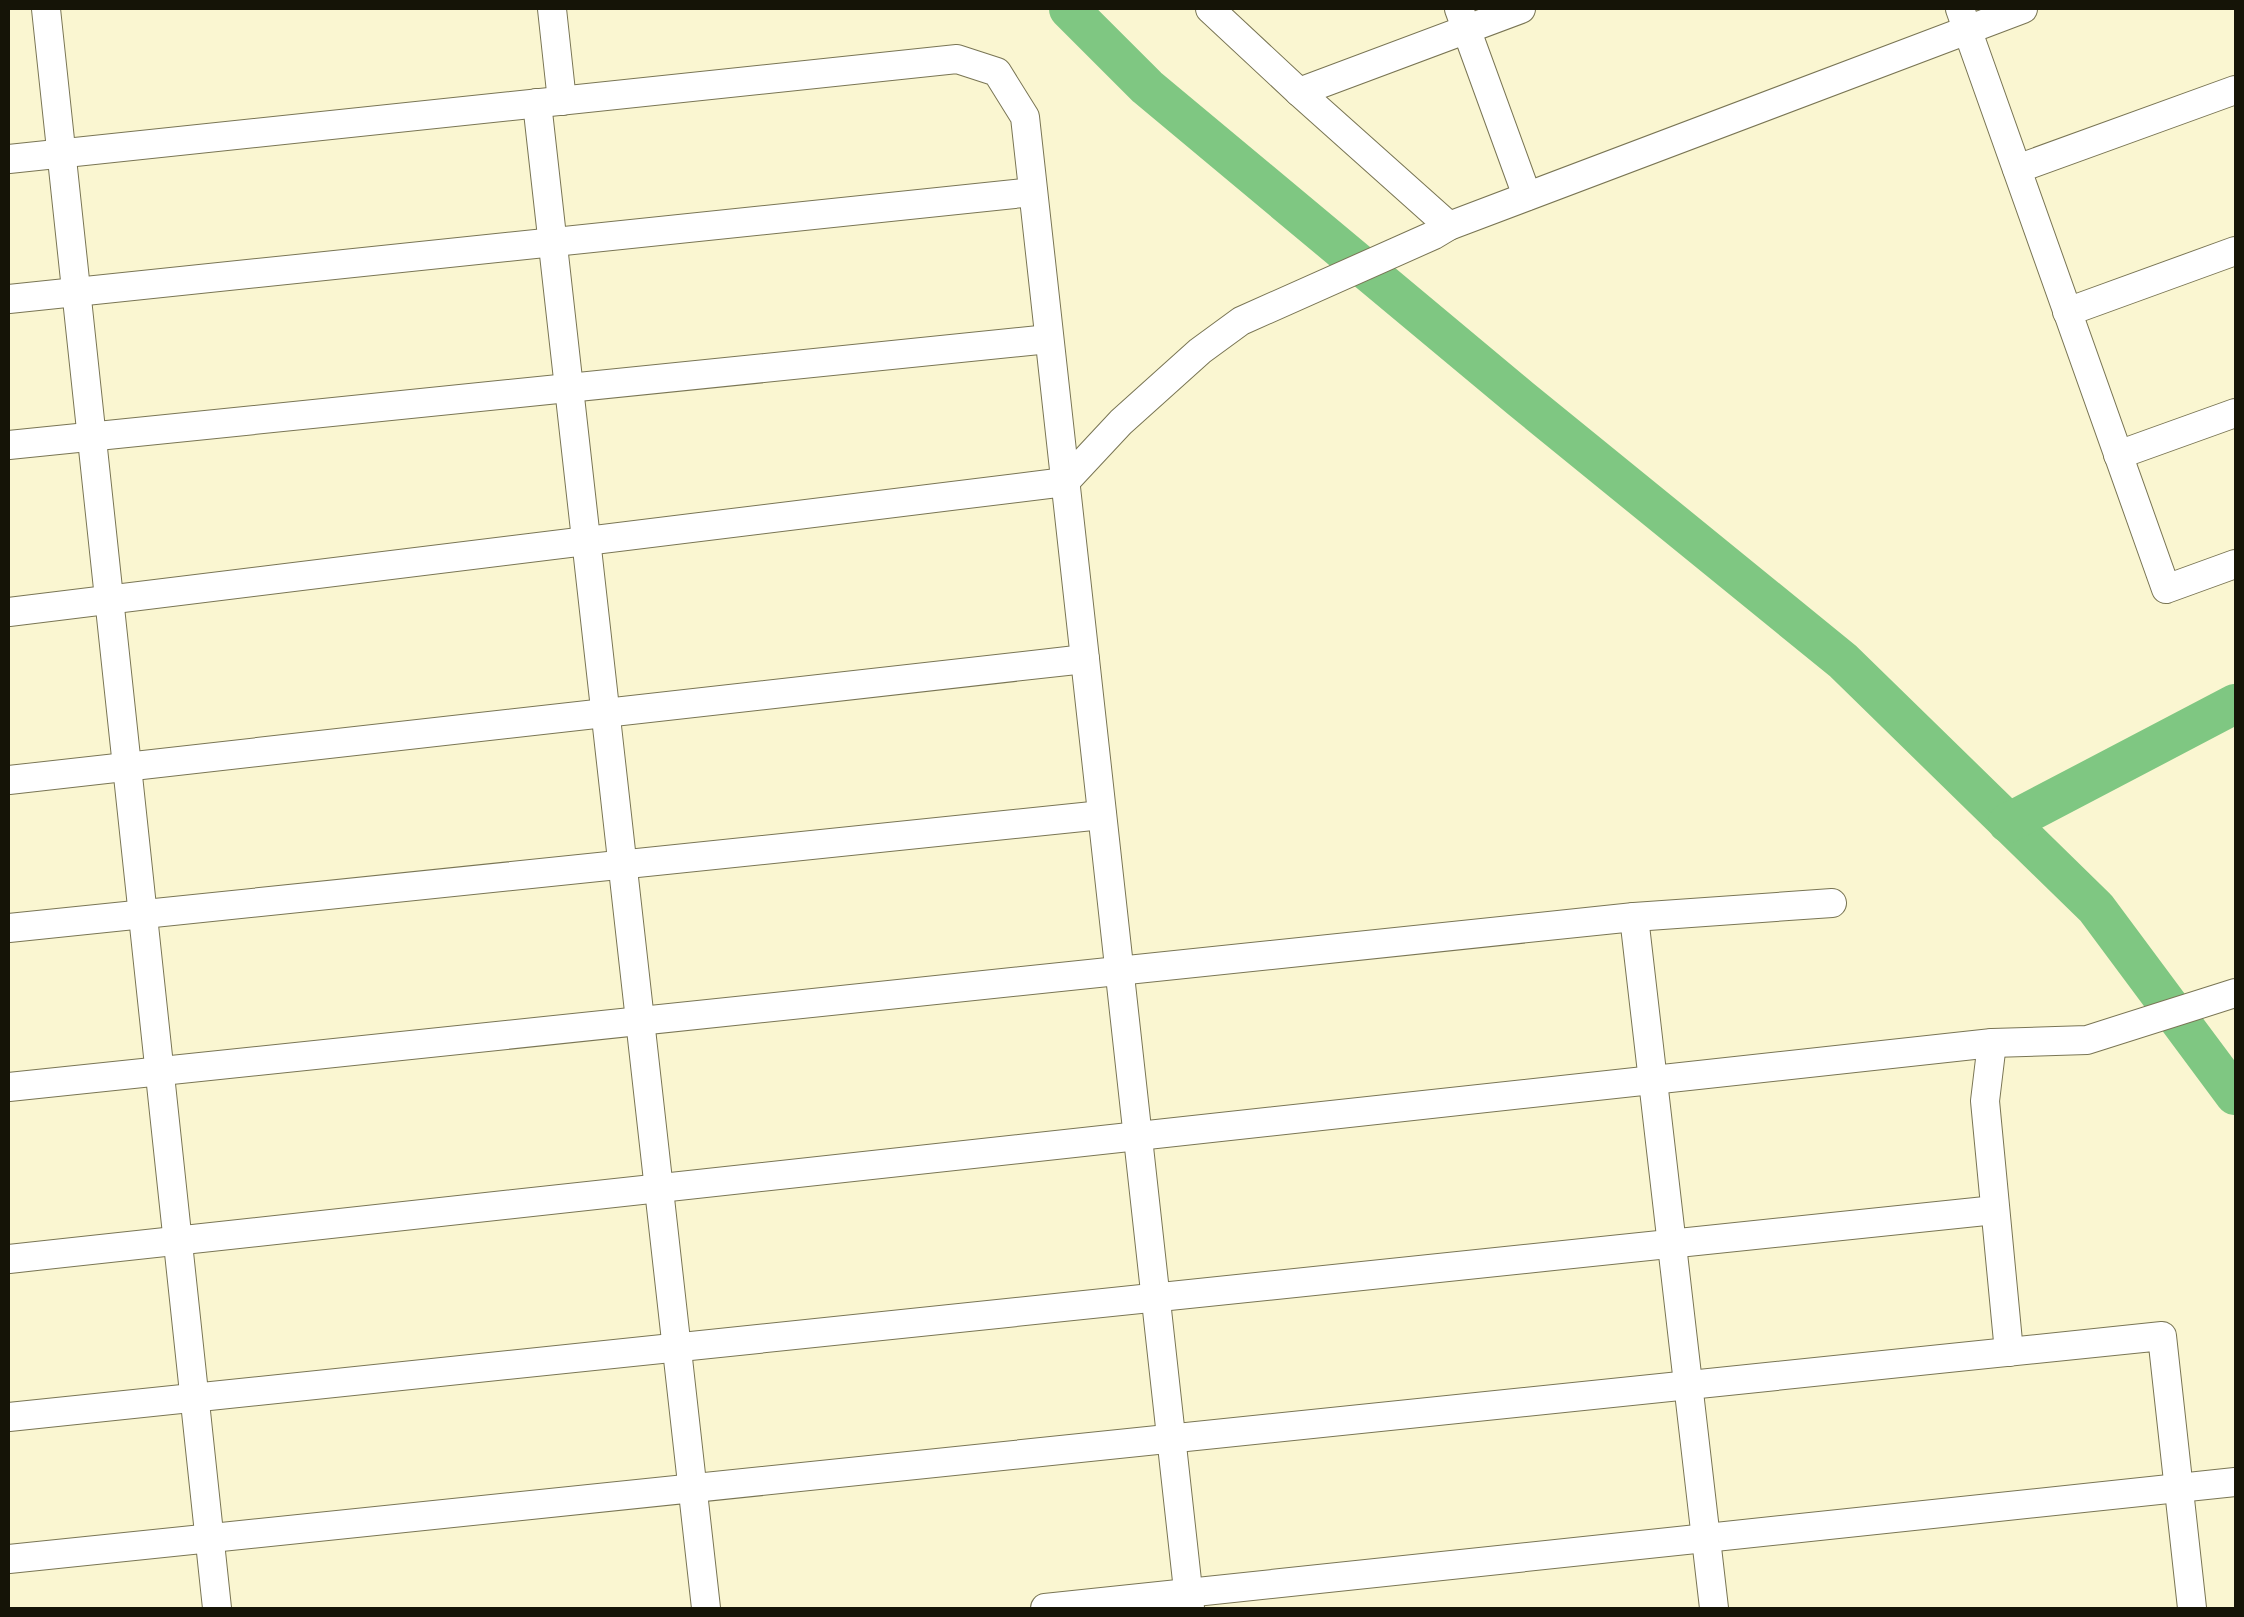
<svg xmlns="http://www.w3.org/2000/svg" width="2244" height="1617" font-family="'PT Sans',sans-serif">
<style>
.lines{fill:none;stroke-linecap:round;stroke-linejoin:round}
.canal{stroke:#7fc782;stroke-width:40}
.minor-casing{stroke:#797554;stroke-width:30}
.minor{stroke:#fff;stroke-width:28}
</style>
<rect width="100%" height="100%" fill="#faf6d1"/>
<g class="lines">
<g class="canal">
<polyline points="1069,9 1147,87 1521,399 1843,661 2096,908 2235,1095"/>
<polyline points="2008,823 2235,704"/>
</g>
<g class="minor-casing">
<g id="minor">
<polyline points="46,9 217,1608"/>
<polyline points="552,9 562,101"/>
<polyline points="1210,9 1299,92 1449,226"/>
<polyline points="1459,9 1527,196"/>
<polyline points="1960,9 2166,589 2235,564"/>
<polyline points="1299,92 1521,9"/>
<polyline points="537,103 706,1608"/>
<polyline points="9,159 957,59 997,72 1025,117 1190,1608"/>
<polyline points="2017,169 2235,90"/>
<polyline points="9,299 1033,192"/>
<polyline points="2067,312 2235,251"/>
<polyline points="9,445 1049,339"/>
<polyline points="2118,455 2235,413"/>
<polyline points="9,612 1065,482 1121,422 1200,351 1241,321 1434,235 1449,226 2023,9"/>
<polyline points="9,780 1085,659"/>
<polyline points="1634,917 1714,1608"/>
<polyline points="9,928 1102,815"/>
<polyline points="1992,1043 1985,1101 2009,1352"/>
<polyline points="9,1087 1634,917 1832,903"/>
<polyline points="9,1259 1992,1043 2087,1040 2235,993"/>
<polyline points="9,1417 1995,1210"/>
<polyline points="9,1559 2162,1336 2192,1608"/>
<polyline points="1045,1608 2235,1482"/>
</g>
</g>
<use href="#minor" class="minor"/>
</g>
<rect width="2244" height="1617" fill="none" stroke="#151407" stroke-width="20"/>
</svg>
